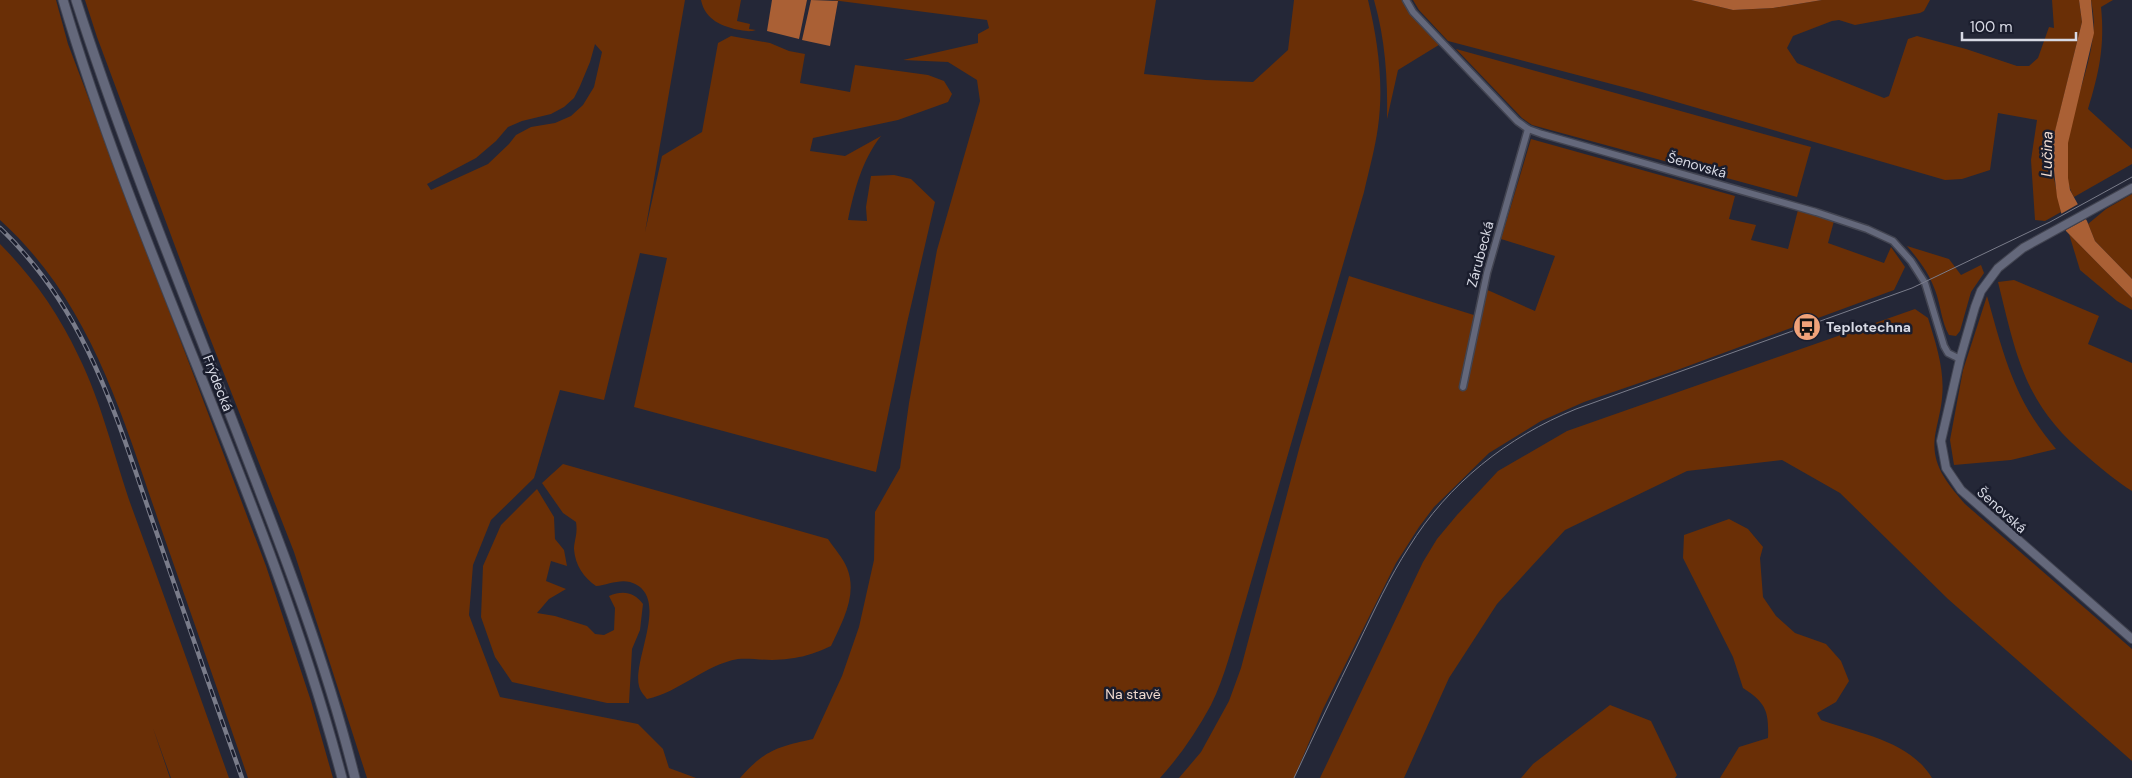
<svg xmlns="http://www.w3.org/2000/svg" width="2132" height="778" font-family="'DM Sans',sans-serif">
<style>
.green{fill:#6a2f06;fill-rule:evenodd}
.water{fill:#aa6035}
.pier{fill:#242737}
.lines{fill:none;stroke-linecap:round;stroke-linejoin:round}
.minor-casing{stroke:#424451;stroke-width:9}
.tertiary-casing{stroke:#424451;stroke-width:10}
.secondary-casing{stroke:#424451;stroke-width:11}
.minor{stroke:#64687b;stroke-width:6}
.tertiary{stroke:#64687b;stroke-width:8}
.secondary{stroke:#64687b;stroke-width:9}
.tram{stroke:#7a7c8a;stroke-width:1}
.rail-casing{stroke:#7a7c8a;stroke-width:4.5}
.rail{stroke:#1a1d2d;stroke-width:2.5;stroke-dasharray:8;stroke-linecap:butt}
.labels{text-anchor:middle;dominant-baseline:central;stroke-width:5;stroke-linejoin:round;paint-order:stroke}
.street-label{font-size:14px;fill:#d7d9e4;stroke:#1a1d2d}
.poi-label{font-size:14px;font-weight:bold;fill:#d7d9e4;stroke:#1a1d2d;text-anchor:start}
.park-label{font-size:14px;fill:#f0dacf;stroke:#1a1d2d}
.water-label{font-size:15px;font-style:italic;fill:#f4dfd3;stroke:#1a1d2d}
</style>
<rect width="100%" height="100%" fill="#242737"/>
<g class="green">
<path d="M0,0H56L68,44L266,566L311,701L333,778H248C220,696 191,614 162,531C123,419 92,303 0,220Z"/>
<path d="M85,0H685L645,232L662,156L702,132L718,43L731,36L770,43L789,51L805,54L800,83L850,92L855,65L928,75L944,81L952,94L948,102L898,120L813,138L810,151L845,156L881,136C862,160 854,191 848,220L867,221L866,207L871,176L894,175L911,179L935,202L907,323L876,472L634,407L667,258L640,253L604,400L560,390L534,478L491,520L473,565L469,615L500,697L638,724L663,749L669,768L696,778H367L294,552L197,305L97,37ZM595,44L602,52L594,87L583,105L571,116L555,123L531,127L516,135L509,144L488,164L431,190L427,184L476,158L496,141L508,127L522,121L551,114L564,107L574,98L580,86L590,62Z"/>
<path d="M701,0H741L737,21L750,24L749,29L756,30C750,32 746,31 740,30C723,27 705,20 701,0Z"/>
<path d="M832,0H1156L1144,74L1206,80L1253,82L1288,50L1294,0H1368C1378,41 1384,85 1378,127C1375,149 1369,170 1364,192L1242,613C1233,643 1225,677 1211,705C1197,731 1180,756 1160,778H740C765,750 777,747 813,739L842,676L859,627L874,560L875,512L900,468L909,403L937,250L980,101L977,80L948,62L903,60L978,43V34L989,28L987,20Z"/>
<path d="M1374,0H1406L1442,43L1398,70L1387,119C1388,79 1385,38 1374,0Z"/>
<polygon points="1413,0 1691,0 1733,10 1773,8 1822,0 1930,0 1924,11 1920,13 1855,25 1839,20 1832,21 1793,36 1787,48 1797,63 1884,98 1889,96 1908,39 1917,36 1966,49 2017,66 2029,66 2038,58 2049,27 2054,28 2052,0 2079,0 2082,22 2055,132 2054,178 2061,212 2045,221 2035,220 2031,160 2037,120 1998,113 1990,170 1962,179 1945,180 1642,92 1448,41 1419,10"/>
<path d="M2091,0H2113L2101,7C2105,46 2099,73 2088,109L2132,149V164L2074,197C2050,153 2089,82 2093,35C2095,23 2093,11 2091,0Z"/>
<polygon points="1456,49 1811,147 1797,197 1532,125 1522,118"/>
<polygon points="1531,139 1735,196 1729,219 1756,225 1751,240 1788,249 1798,210 1834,221 1828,243 1884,263 1891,247 1905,267 1894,290 1680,369 1584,402 1541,421 1489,453 1434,507 1419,527 1396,563 1323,709 1294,778 1179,778 1201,752 1229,701 1241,668 1299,449 1349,276 1477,316 1483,288 1535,311 1555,256 1501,239"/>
<polygon points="2132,194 2132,279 2095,241 2088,224 2106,209"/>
<polygon points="2069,234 2132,298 2132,310 2117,301 2080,270"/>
<path d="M0,244C32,276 59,314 78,355C102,403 114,457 132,508C165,598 197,688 229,778H171L153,728L170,778H0Z"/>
<path d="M1907,246L1949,259L1961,275L1981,265L1984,273L1971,292L1960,331L1956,336L1949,335C1941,321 1941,305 1935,290C1929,273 1919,260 1907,246Z"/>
<path d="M2014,280L2099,316L2088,344L2132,363V491C2116,481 2103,470 2089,458C2025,406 2017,359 1998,282Z"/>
<path d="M1987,296C1999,338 2009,380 2033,418C2040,429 2048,439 2056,449L2011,460L1954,465L1950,440L1963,370Z"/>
<path d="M1915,309L1928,318C1936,344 1945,370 1942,398C1941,411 1937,423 1935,436C1931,465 1947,483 1965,504L2132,649V761L1948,599L1840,493L1782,460L1687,471L1565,530L1497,604L1449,678L1404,778H1320L1423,562L1437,539L1457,515L1498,471L1567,431Z"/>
<path d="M563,464L828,539C834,548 843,558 847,568C858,595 842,622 831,646C809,656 797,659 772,660C761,660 749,658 738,659C704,665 680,692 647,699C644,695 640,691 639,686C632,659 672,595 630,582C619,579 607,585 596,586C584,578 575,565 574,549C574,541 578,534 576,522L563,513L542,483Z"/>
<path d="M537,489L554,517L555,539L564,550L567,566L551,561L546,581L566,589L549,599L537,613L555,616L587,626L595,634L604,635L614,630L615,608L609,596C623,590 634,592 643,604L640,630L632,649L629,703H607L512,682L495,657L481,617L483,566L501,525Z"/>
<path d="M1729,519L1748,529L1763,547L1760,558L1763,597L1776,616L1795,633L1826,644L1841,661L1849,681L1836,702L1817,713L1821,720C1859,734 1909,740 1932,778H1720L1739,747L1768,738C1769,711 1766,703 1743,688L1733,657L1683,558L1684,535Z"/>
<polygon points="1610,705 1651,721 1677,775 1675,778 1521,778 1533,764"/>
</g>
<g class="water">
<polygon points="772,0 807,0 799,39 767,31"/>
<polygon points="811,0 838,1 830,46 802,40"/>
<polygon points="1691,0 1822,0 1773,8 1733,10"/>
<polygon points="2079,0 2091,0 2094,33 2068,143 2068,178 2070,190 2087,221 2095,241 2132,279 2132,298 2066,231 2057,197 2053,162 2053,139 2082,22"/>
</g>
<polygon class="pier" points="2080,203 2088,218 2064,231 2059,215"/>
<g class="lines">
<g class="minor-casing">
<g id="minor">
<polyline points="1406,0 1413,12 1517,121 1528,129 1542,134 1816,212 1867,229 1893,241 1911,261 1925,283 1944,346 1948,353 1960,359"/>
<polyline points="1463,387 1487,273 1528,129"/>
</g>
</g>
<g class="tertiary-casing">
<polyline id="tertiary" points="2132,188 2023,248 1998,268 1981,291 1975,307 1960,359 1941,441 1946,468 1961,490 2132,639"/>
</g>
<g class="secondary-casing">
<g id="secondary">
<path d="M63,0C141,264 272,511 342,778"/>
<path d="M76,0C125,152 186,299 243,448C285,556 327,665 355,778"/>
</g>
</g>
<use href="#minor" class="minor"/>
<use href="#tertiary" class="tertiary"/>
<use href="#secondary" class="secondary"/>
<path class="tram" d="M1294,778C1315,733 1336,689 1358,644C1374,611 1389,578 1409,547C1448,484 1507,437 1576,409L1912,288L2050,222L2132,177"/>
<g class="rail-casing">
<path id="rail" d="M0,228C89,313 117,420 156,531C184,613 213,696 242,778"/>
</g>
<use href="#rail" class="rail"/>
</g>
<defs>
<g id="bus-disc" transform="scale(1.4375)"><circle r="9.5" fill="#f0a279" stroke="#1a1d2d"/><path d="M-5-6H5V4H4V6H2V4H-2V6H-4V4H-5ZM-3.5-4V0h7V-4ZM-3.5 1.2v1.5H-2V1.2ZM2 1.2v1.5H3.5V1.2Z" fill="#111"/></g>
</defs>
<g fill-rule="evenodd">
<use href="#bus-disc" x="1807" y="327"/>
</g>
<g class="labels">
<g class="street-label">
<text transform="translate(1697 165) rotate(16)">Šenovská</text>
<text transform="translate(1480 254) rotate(-75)">Zárubecká</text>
<text transform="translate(218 383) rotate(69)">Frýdecká</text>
<text transform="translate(2002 510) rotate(42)">Šenovská</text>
</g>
<g class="poi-label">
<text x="1826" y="327">Teplotechna</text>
</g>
<g class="park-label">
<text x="1133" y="694">Na stavě</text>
</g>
<g class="water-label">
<text transform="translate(2047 154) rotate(-89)">Lučina</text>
</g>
</g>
<path d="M1962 32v8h114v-8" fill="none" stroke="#d7d9e4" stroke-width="2.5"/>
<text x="1970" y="32" font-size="15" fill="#d7d9e4" stroke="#1a1d2d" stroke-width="4" paint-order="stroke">100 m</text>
</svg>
